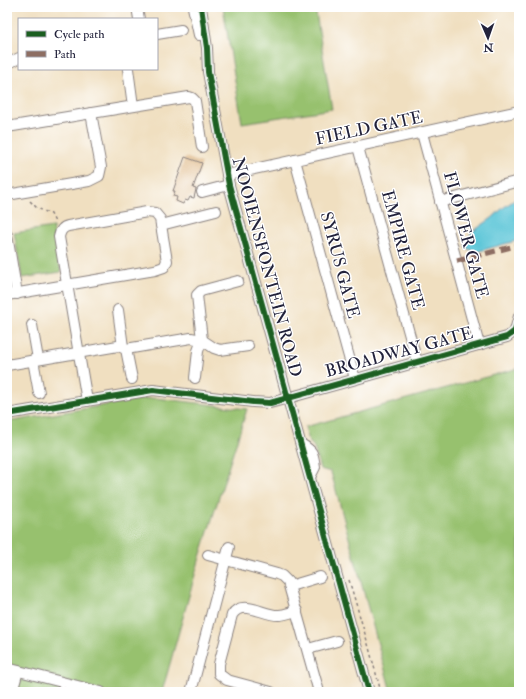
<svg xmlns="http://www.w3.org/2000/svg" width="526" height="699" font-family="'IM FELL Double Pica',serif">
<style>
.green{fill:#97c16e;stroke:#5c7254}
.water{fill:#5dc6d8;stroke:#40748a}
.building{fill:#dcb27b}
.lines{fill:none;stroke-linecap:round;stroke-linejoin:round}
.minor-casing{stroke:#89807e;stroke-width:12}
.path{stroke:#89807e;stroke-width:1.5;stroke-dasharray:3 3;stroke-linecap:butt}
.minor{stroke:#fff;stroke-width:10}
.quiet{stroke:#8d6e63;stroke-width:5;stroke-dasharray:10 5;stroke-linecap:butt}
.cycleway-casing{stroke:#fff;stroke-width:8}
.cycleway{stroke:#1b5e20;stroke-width:6}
.labels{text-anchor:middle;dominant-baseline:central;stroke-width:3;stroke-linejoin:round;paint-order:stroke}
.street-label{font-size:17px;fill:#22223b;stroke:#fff}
</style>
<rect width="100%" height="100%" fill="#fff"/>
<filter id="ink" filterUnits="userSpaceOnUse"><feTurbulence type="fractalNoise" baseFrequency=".025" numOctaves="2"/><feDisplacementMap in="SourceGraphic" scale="8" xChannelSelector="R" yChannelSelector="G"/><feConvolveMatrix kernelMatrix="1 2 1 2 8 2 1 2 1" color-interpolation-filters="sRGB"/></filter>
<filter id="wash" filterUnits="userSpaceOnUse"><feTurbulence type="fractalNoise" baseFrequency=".012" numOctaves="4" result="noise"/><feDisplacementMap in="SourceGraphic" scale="16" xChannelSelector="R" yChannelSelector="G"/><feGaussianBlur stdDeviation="0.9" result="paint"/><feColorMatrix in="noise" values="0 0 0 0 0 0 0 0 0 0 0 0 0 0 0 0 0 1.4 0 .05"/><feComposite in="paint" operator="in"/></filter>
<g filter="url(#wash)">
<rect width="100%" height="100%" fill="#f0dfc0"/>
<g class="green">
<polygon points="223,7 315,7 332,109 242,123"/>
<polygon points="53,227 61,272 22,278 14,233"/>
<polygon points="519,368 519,692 391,692 331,472 320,469 314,447 309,441 305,427"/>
<polygon points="156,398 247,409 200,557 162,692 7,692 7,422 141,399"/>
</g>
<polygon class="water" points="519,197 519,240 476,252 466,248 465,244 472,232 492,218 503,208"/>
<g id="blocks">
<polygon class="building" points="185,157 202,163 193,188 196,189 194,198 190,197 188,201 185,200 183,204 176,201 177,197 173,196 175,191 173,191"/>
</g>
</g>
<g filter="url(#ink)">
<use href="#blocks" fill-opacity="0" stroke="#89807e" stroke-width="1"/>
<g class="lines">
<g class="minor-casing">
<g id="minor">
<polyline points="137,7 139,19"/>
<polyline points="193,7 199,35"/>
<polyline points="201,7 207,48 208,72 229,185 369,692"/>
<polyline points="157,34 181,30"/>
<polyline points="7,64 19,58"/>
<polyline points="128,69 133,106"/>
<polyline points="7,127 189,97 192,98 195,101 202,147"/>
<polyline points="422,133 479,345"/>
<polyline points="358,147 417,362"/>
<polyline points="295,160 355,379"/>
<polyline points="227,175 519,111"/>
<polyline points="202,192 229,185"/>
<polyline points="7,195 89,181 99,176 101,167 91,113"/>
<polyline points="440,202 519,181"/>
<polyline points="161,225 216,211"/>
<polyline points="7,235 17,294"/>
<path d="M7,295L155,270L164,267L167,261L160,219L155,213L147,212L68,226C63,227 60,231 59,237L87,401"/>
<polyline points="118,310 123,347"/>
<polyline points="32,325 38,359"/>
<polyline points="126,349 132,379"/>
<polyline points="33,360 39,393"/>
<polyline points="7,365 118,346 126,349 191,338 202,340 214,348 220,350 248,346"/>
<polyline points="195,378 198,351 202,340 197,295 201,291 238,281"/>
<polyline points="7,414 153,390 253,402 270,403 507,337 515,331 519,316"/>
<path d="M301,444C313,451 313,453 315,467L310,477"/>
<polyline points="208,555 277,574 282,576 288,582 319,692"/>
<polyline points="290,586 320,577"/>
<polyline points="308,649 337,641"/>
<polyline points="7,668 101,692"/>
<polyline points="12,692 18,671"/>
<polyline points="191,692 229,547"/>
<path d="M271,692L227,680L219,674V664L232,615C242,598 264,616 279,615C285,615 291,612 297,611"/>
</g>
</g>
<g class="path">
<polyline points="30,201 37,208 51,214 55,222"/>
<polyline points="349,580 368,644 381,692"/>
</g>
<use href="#minor" class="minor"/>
<polyline class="quiet" points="457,261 519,245"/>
<g class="cycleway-casing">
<g id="cycleway">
<polyline points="201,7 207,48 208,72 229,185 369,692"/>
<polyline points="7,414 153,390 253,402 270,403 507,337 515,331 519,316"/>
</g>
</g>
<use href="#cycleway" class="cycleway"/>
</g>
</g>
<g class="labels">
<g class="street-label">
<text transform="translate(369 128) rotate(-12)">FIELD GATE</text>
<text transform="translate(466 235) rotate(75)">FLOWER GATE</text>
<text transform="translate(403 250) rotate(75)">EMPIRE GATE</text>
<text transform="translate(340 265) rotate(75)">SYRUS GATE</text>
<text transform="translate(267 267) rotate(75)">NOOIENSFONTEIN ROAD</text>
<text transform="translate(399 352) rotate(-15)">BROADWAY GATE</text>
</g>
</g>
<rect width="526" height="699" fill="none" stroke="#fff" stroke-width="24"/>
<rect x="18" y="18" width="140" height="52" fill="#ffffff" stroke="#a7a7b1"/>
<rect x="26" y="31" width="20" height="6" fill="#1b5e20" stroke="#a7a7b1"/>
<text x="54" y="38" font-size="12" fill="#22223b">Cycle path</text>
<rect x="26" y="51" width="20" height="6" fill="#8d6e63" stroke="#a7a7b1"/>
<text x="54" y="58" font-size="12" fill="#22223b">Path</text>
<g transform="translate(488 38) rotate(178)" stroke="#ffffff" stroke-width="3" paint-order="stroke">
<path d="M0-3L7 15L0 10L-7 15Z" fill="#22223b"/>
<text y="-6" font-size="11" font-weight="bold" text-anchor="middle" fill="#22223b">N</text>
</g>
</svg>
